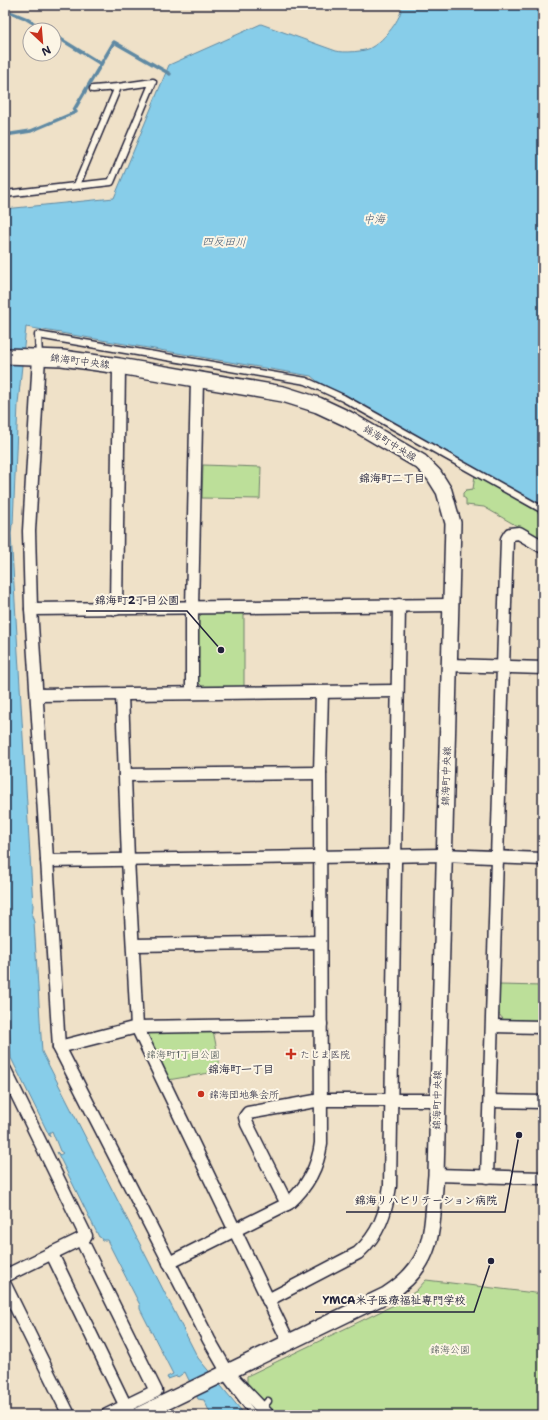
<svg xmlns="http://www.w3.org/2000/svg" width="548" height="1420" font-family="'Shantell Sans','Klee One',sans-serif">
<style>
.green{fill:#bcdf99;stroke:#6f806a}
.water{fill:#87cde9;stroke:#5f89a3}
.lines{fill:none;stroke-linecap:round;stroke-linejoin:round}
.stream{stroke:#5f89a3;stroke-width:3.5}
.service-casing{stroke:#22223b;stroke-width:9}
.minor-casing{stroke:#22223b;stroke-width:15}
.tertiary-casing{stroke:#22223b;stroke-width:18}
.service{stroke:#fcf5e5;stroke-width:6}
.minor{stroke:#fcf5e5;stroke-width:12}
.tertiary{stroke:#fcf5e5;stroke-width:15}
.poi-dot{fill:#c8321e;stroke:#fcf5e5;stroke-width:1.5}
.labels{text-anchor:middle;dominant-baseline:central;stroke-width:4;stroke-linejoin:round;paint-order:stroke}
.street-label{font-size:10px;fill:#22223b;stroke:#fcf5e5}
.park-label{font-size:10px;fill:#485152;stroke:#fcf5e5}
.poi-label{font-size:10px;fill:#22223b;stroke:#fcf5e5;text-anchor:start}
.water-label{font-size:11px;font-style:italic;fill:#40556f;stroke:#fcf5e5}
.neighbourhood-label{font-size:11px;font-weight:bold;fill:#22223b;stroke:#fcf5e5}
.leader{fill:none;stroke:#22223b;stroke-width:1.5}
.callout-dot{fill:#22223b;stroke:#fcf5e5;stroke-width:1.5}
.callout-label{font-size:11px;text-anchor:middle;font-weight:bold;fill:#22223b;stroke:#fcf5e5;stroke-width:4;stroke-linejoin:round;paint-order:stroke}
</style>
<rect width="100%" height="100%" fill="#efe1c8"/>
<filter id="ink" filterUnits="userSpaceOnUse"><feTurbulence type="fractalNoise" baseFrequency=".025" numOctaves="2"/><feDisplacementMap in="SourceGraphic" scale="8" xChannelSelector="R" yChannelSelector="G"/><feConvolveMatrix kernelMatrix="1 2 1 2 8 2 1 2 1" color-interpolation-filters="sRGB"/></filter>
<g filter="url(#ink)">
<g class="green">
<polygon points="203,465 261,467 260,499 202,498"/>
<polygon points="475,475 543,514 543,541 484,507 466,505 466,499 463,497 463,493 466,490 473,489"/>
<polygon points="244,612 244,687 203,687 198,682 197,619 203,613"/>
<polygon points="499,985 543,986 543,1021 504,1020 498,1013"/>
<polygon points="213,1030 221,1071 168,1080 147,1037 151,1031"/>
<polygon points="426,1280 543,1294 543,1415 276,1415 247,1384 247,1376 398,1303 416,1291"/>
</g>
<path class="water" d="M402,5H543V506L317,381L311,376L26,327L18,404L13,524L12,525L11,534L33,906L32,916L34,922L42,1052L198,1358L245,1415H211L204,1400L198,1399L185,1372L178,1377L177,1376L168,1379L167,1377L173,1374L140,1309V1305L107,1240H102L100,1237H99L57,1152L60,1155L63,1153L60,1151L52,1131L49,1133L50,1137L11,1058L5,957V209L114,198L169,65L261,24L336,51C343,53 366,52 372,47C384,40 402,19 402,5Z"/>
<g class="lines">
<g class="stream">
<polyline points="5,10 25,18 45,30"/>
<polyline points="54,35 101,64"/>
<polyline points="5,135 31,131 76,112 74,110 114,42 170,74"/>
</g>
<g class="service-casing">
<g id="service">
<polyline points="77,185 118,87 93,89"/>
<polyline points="5,194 111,182 153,82 118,87"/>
<polyline points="39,357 38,335 306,381 343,398 543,510"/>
<polyline points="226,1378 254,1415"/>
<polyline points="262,1408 268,1401"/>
</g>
</g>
<g class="minor-casing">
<g id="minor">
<polyline points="39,357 29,531 31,609 59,1047 209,1340 228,1373 268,1415"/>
<polyline points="31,609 451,605"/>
<polyline points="116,609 119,366"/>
<polyline points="450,665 543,668"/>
<polyline points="192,693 192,608 197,379"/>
<polyline points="37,695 396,691"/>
<polyline points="122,695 128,859 137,1027 289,1343"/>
<polyline points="125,775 320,773"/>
<polyline points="47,861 443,855 543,859"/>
<polyline points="133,945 320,942"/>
<polyline points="493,1026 543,1027"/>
<polyline points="59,1047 137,1027 321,1024"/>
<polyline points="5,1070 86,1236 81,1239 156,1391 107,1415"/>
<polyline points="490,1101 543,1102"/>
<polyline points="436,1175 543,1178"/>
<polyline points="487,1177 507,539 510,534 519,533 543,547"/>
<polyline points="287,1204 247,1124 245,1117 248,1113 321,1100 437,1100"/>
<polyline points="52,1254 130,1415"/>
<path d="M169,1263L289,1203C307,1187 318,1167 321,1143L320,773L322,692"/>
<polyline points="5,1276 81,1239"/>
<polyline points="5,1285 69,1415"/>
<path d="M268,1300L358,1253C379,1234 386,1213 390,1186L399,605"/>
</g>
</g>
<g class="tertiary-casing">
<path id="tertiary" d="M5,356L62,358L119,366L283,394L318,405L348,419L421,462L434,475L444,491L453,523L436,1175C431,1229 437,1263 386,1295L139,1415"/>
</g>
<use href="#service" class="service"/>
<use href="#minor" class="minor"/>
<use href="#tertiary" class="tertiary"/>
</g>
</g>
<g class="poi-dot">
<path d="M289 1048h4v4h4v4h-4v4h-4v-4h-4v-4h4z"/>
<circle cx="201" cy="1094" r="4"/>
</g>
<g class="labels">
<g class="street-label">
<text transform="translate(80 361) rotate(7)">錦海町中央線</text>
<text transform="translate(390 443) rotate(31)">錦海町中央線</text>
<text transform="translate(446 776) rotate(-88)">錦海町中央線</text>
<text transform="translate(437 1100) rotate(-89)">錦海町中央線</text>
</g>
<g class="park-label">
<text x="183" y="1054">錦海町1丁目公園</text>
<text x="450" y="1349">錦海公園</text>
</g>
<g class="poi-label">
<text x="300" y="1054">たじま医院</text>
<text x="209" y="1094">錦海団地集会所</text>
</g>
<g class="water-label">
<text x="374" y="219">中海</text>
<text transform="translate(224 242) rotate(1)">四反田川</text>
</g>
<g class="neighbourhood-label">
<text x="392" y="478">錦海町二丁目</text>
<text x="241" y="1069">錦海町一丁目</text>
</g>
</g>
<path class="leader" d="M221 650L187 611H86M519 1135L505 1212H346M491 1261L474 1312H315"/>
<g class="callout-dot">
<circle cx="221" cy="650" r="4"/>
<circle cx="519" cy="1135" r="4"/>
<circle cx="491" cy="1261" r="4"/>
</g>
<g class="callout-label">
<text x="137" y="604">錦海町2丁目公園</text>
<text x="426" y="1204">錦海リハビリテーション病院</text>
<text x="394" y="1304">YMCA米子医療福祉専門学校</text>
</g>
<rect width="548" height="1420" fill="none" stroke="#fcf5e5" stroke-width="20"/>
<rect x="10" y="10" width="528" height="1400" fill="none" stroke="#22223b" stroke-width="1.5" filter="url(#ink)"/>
<g transform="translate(42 42) rotate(154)"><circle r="19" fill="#fcf5e5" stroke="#a5a1a1"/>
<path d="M0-3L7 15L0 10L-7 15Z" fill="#c8321e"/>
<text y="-6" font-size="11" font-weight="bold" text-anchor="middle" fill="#22223b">N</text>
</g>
</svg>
